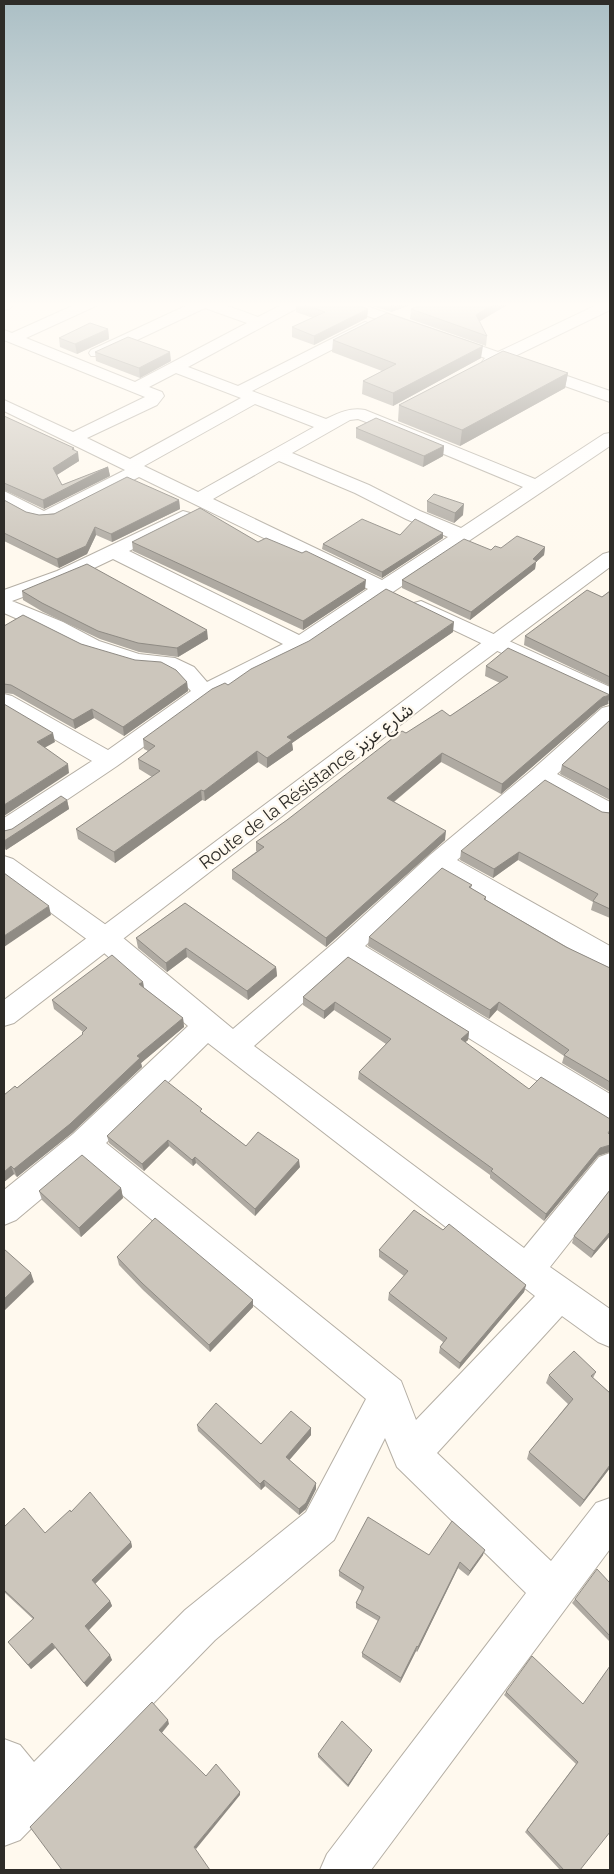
<svg xmlns="http://www.w3.org/2000/svg" width="614" height="1874" font-family="Raleway,'Noto Sans Arabic',sans-serif">
<style>
.lines{fill:none;stroke-linecap:round;stroke-linejoin:round}
.minor-casing{stroke:#b5afa5;stroke-width:2}
.major-casing{stroke:#b5afa5;stroke-width:2}
.minor{fill:#fff;fill-rule:evenodd}
.major{fill:#fff;fill-rule:evenodd}
.wall{fill:#afaaa2}
.shaded-wall{fill:#8f8b84}
.building{fill:#ccc6bc;stroke:#8f8b84}
.labels{text-anchor:middle;dominant-baseline:central;stroke-width:4.5;stroke-linejoin:round;paint-order:stroke}
.street-label{font-size:18px;fill:#2e2c28;stroke:#fff9ee}
</style>
<rect width="100%" height="100%" fill="#fff9ee"/>
<g class="lines">
<g class="minor-casing">
<g id="minor">
<polygon points="4,302 17,302 9,309 4,310"/>
<path d="M81,302H100L98,305L26,338L135,382L247,323L205,308L103,356H91L89,353L91,350L194,302H217L258,317L287,302H305L303,305L188,367L238,386L365,322L370,324L373,327L370,330L252,391L326,419C338,413 351,407 365,410L535,479L604,434L610,433V446L308,649L212,697L117,766L13,836L4,839V818L92,761L4,710V694L12,696L108,750L191,691L178,677L162,669L137,667L83,651L47,632L4,613V590L57,571L183,511L190,513L193,517L190,521L129,551L299,635L368,589L139,477L55,521C35,526 20,516 4,505V491L44,511L125,470L4,411V400L73,432L145,397L4,340V330L12,333ZM176,373L241,398L130,459L87,438L157,405L164,396L162,392L149,387ZM255,404L314,427L198,492L144,466ZM358,419L374,425L523,487L461,528L420,511L369,485L292,453L350,420ZM279,461L355,493L406,519L448,537L382,580L213,499ZM113,559L283,644L207,682L194,667L175,658L139,654L99,641L63,622L12,601L71,579Z"/>
<polygon points="335,302 355,302 498,352 603,302 610,302 610,310 513,357 610,391 610,402 500,363 490,367 484,365 482,362 485,358 337,305"/>
<polygon points="421,601 610,687 610,703 602,701 414,611 411,607 414,603"/>
<path d="M610,706V725L557,774L610,802V821L601,819L543,787L457,860L610,946V969L600,966L441,874L365,946L610,1094V1123L599,1119L348,963L254,1046L524,1248L599,1157L610,1153V1191L550,1267L610,1309V1347L598,1342L562,1316L437,1453L551,1561L596,1503L610,1498V1549L371,1870H320L327,1854L526,1593L397,1467L385,1438L334,1540L215,1640L20,1840L4,1846V1739L20,1745L34,1762L185,1610L306,1512L366,1399L84,1163L16,1220L4,1225V1190L73,1134L188,1026L96,946L4,878V856L13,859L116,932L233,1029L336,941L430,855L532,770L602,708ZM208,1043L535,1296L416,1420L401,1381L106,1143Z"/>
</g>
</g>
<g class="major-casing">
<polygon id="major" points="610,552 610,567 465,675 14,1023 4,1026 4,1000 450,666 603,554"/>
</g>
<use href="#minor" class="minor"/>
<use href="#major" class="major"/>
</g>
<g class="wall">
<polygon points="296,302 368,309 367,318 314,345 292,337 292,327 313,318 296,312"/>
<polygon points="360,302 418,302 391,312"/>
<polygon points="512,302 480,321 487,336 486,346 410,319 411,309"/>
<polygon points="108,329 109,339 77,354 60,347 59,338"/>
<polygon points="333,340 481,358 393,406 362,394 363,381 382,371 332,352"/>
<polygon points="95,352 171,361 140,378 96,361"/>
<polygon points="568,373 565,388 460,446 398,421 399,405"/>
<polygon points="4,416 75,451 79,461 57,475 62,485 108,467 110,476 44,509 4,490"/>
<polygon points="356,428 444,446 443,456 423,467 356,438"/>
<polygon points="4,500 26,512 39,515 179,500 180,509 112,542 96,535 87,554 59,568 4,541"/>
<polygon points="427,501 463,515 454,523 427,512"/>
<polygon points="400,535 443,538 382,578 322,549 323,544"/>
<polygon points="132,542 258,542 302,553 365,589 303,630 133,551"/>
<polygon points="545,547 544,555 536,562 535,569 470,620 402,588 402,580 491,550 501,548"/>
<polygon points="22,591 208,639 178,657 139,652 100,639 43,612 23,600"/>
<polygon points="610,591 610,686 524,645 525,636 602,597"/>
<polygon points="4,626 81,644 187,682 188,691 124,736 94,718 75,729 13,694 4,693"/>
<polygon points="453,632 292,743 293,750 267,768 258,762 205,801 202,800 115,863 78,839 76,829 152,777 139,769 138,759 148,751 144,749 143,739 228,685"/>
<polygon points="486,666 608,704 601,707 501,794 441,762 394,802 445,840 326,947 232,879 232,870 257,851 256,851 256,842 287,820 406,733 450,716 500,683 485,676"/>
<polygon points="610,720 610,800 560,774 562,765"/>
<polygon points="67,800 69,809 6,850 4,848 4,831 12,829"/>
<polygon points="602,812 610,813 610,918 591,910 593,902 518,860 493,878 460,860 461,851"/>
<polygon points="472,885 471,888 486,897 486,900 566,947 610,968 610,1092 562,1063 564,1056 497,1010 489,1019 368,946 369,937"/>
<polygon points="185,903 276,967 277,976 248,1000 187,957 167,972 138,948 136,938"/>
<polygon points="348,957 469,1032 468,1040 465,1042 598,1156 544,1221 490,1178 490,1175 358,1079 359,1072 386,1044 334,1010 324,1019 303,1005 303,997"/>
<polygon points="143,982 144,988 183,1018 184,1027 141,1063 142,1067 72,1133 17,1177 14,1174 4,1182 4,1095 17,1088 82,1035 82,1033 83,1032 54,1009 52,1000"/>
<polygon points="202,1112 246,1146 300,1167 255,1216 196,1163 193,1166 169,1146 144,1171 109,1143 107,1136"/>
<polygon points="121,1188 123,1198 81,1237 42,1200 39,1191"/>
<polygon points="610,1190 610,1236 591,1258 572,1243 574,1236"/>
<polygon points="443,1230 526,1285 524,1292 459,1369 439,1353 440,1347 443,1342 388,1300 389,1293 404,1276 379,1257 379,1250"/>
<polygon points="117,1257 253,1300 253,1307 210,1352 143,1290 119,1265"/>
<polygon points="596,1372 593,1378 610,1393 610,1468 580,1507 527,1459 529,1452 568,1404 546,1383 549,1375"/>
<polygon points="197,1425 261,1444 311,1428 311,1435 289,1460 316,1483 316,1489 306,1509 299,1515 265,1486 261,1490 198,1431"/>
<polygon points="71,1512 131,1542 132,1547 95,1584 110,1601 112,1606 89,1630 112,1660 87,1687 55,1648 31,1669 8,1642 33,1619 4,1592 4,1527 45,1533"/>
<polygon points="483,1555 468,1576 458,1568 417,1652 416,1651 400,1683 362,1657 362,1653 378,1621 356,1608 356,1603 362,1591 339,1576 339,1571"/>
<polygon points="610,1583 610,1642 572,1603 575,1599"/>
<polygon points="506,1692 583,1704 580,1870 560,1870 525,1832 576,1764 504,1695"/>
<polygon points="372,1750 371,1752 348,1787 318,1757 318,1754"/>
</g>
<g class="shaded-wall">
<polygon points="394,302 418,302 391,312 391,303"/>
<polygon points="497,302 512,302 475,324 476,315"/>
<polygon points="368,309 367,318 314,345 314,336"/>
<polygon points="108,329 109,339 77,354 75,344"/>
<polygon points="483,346 481,358 393,406 393,393"/>
<polygon points="170,352 171,361 140,378 139,368"/>
<polygon points="568,373 565,388 460,446 462,430"/>
<polygon points="444,446 443,456 423,467 424,456"/>
<polygon points="74,448 75,454 78,452 79,461 55,476 53,468 72,449"/>
<polygon points="108,467 110,476 44,509 43,500"/>
<polygon points="179,500 180,509 112,542 111,534"/>
<polygon points="464,504 463,515 454,523 455,513"/>
<polygon points="95,527 96,535 87,554 59,568 57,559"/>
<polygon points="443,533 443,538 382,578 382,572"/>
<polygon points="545,547 544,555 536,562 535,569 470,620 471,612 533,559"/>
<polygon points="366,580 365,589 303,630 303,621"/>
<polygon points="454,622 453,632 292,743 293,750 267,768 267,758 287,737"/>
<polygon points="207,630 208,639 178,657 177,648"/>
<polygon points="187,682 188,691 124,736 123,727"/>
<polygon points="610,695 608,704 601,707 501,794 502,784 603,697"/>
<polygon points="92,709 94,718 75,729 73,720"/>
<polygon points="53,733 55,742 39,751 37,742"/>
<polygon points="257,751 258,762 205,801 204,791"/>
<polygon points="442,753 441,762 386,808 387,798"/>
<polygon points="68,764 69,773 4,816 4,805"/>
<polygon points="201,790 202,800 115,863 114,852"/>
<polygon points="67,800 69,809 6,850 4,841"/>
<polygon points="446,831 445,840 326,947 326,938"/>
<polygon points="519,852 518,860 493,878 494,869"/>
<polygon points="49,906 51,915 4,947 4,936"/>
<polygon points="186,948 187,957 167,972 166,963"/>
<polygon points="276,967 277,976 248,1000 247,991"/>
<polygon points="143,982 144,990 139,984"/>
<polygon points="335,1002 334,1010 324,1019 324,1011"/>
<polygon points="499,1002 497,1010 489,1019 490,1010"/>
<polygon points="183,1018 184,1027 141,1063 142,1067 72,1133 17,1177 14,1169 137,1056"/>
<polygon points="469,1032 468,1040 460,1047 461,1039"/>
<polygon points="168,1140 169,1146 144,1171 142,1164"/>
<polygon points="610,1145 610,1152 598,1156 544,1221 546,1214 600,1148"/>
<polygon points="195,1157 196,1163 193,1166 192,1160"/>
<polygon points="299,1160 300,1167 255,1216 255,1209"/>
<polygon points="11,1166 14,1174 4,1182 4,1172"/>
<polygon points="121,1188 123,1198 81,1237 79,1228"/>
<polygon points="610,1232 610,1236 591,1258 594,1251"/>
<polygon points="31,1273 34,1282 4,1311 4,1299"/>
<polygon points="526,1285 524,1292 459,1369 460,1363"/>
<polygon points="253,1300 253,1307 210,1352 209,1345"/>
<polygon points="311,1428 311,1435 286,1464 286,1457"/>
<polygon points="610,1465 610,1468 580,1507 584,1500"/>
<polygon points="264,1480 265,1486 261,1490 260,1484"/>
<polygon points="316,1483 316,1489 306,1509 299,1515 299,1509"/>
<polygon points="131,1542 132,1547 94,1585 92,1580"/>
<polygon points="485,1550 483,1555 468,1576 470,1571"/>
<polygon points="460,1562 458,1568 417,1652 418,1647"/>
<polygon points="110,1601 112,1606 88,1631 85,1626"/>
<polygon points="52,1643 55,1648 31,1669 28,1665"/>
<polygon points="417,1646 416,1651 400,1683 401,1678"/>
<polygon points="110,1655 112,1660 87,1687 84,1683"/>
<polygon points="168,1720 169,1724 161,1734 159,1730"/>
<polygon points="372,1750 371,1752 348,1787 348,1785"/>
<polygon points="240,1792 240,1795 196,1849 194,1847"/>
</g>
<g class="building">
<polygon points="296,302 348,302 368,309 314,336 292,327 325,312"/>
<polygon points="430,302 497,302 476,315 487,336 411,309"/>
<polygon points="387,313 483,346 393,393 363,381 396,364 333,340"/>
<polygon points="90,323 108,329 75,344 59,338"/>
<polygon points="128,337 170,352 139,368 95,352"/>
<polygon points="503,351 568,373 462,430 399,405"/>
<polygon points="4,416 74,448 72,449 78,452 53,468 62,485 108,467 43,500 4,483"/>
<polygon points="376,418 444,446 424,456 356,428"/>
<polygon points="127,477 179,500 111,534 95,527 86,546 57,559 4,533 4,500 26,512 39,515 54,514"/>
<polygon points="434,494 464,504 455,513 427,501"/>
<polygon points="200,508 258,542 266,538 302,553 306,551 366,580 303,621 132,542"/>
<polygon points="362,519 400,535 415,519 443,533 382,572 323,544"/>
<polygon points="517,536 545,547 533,559 537,561 471,612 402,580 464,539 491,550 495,546 501,548"/>
<polygon points="87,564 207,630 177,648 138,643 98,631 42,603 22,591"/>
<polygon points="386,589 454,622 287,737 292,740 267,758 257,751 204,791 201,790 114,852 76,829 160,771 138,759 155,746 143,739 212,689 225,683 228,685 251,669 309,641"/>
<polygon points="587,590 602,597 610,591 610,677 525,636"/>
<polygon points="23,615 81,644 135,660 161,662 176,670 187,682 123,727 92,709 73,720 11,685 4,684 4,626"/>
<polygon points="508,648 610,695 603,697 502,784 442,753 387,798 446,831 326,938 232,870 264,847 256,842 287,820 402,731 406,733 442,710 450,716 508,677 486,666"/>
<polygon points="4,704 53,733 37,742 68,764 4,805"/>
<polygon points="610,720 610,790 562,765"/>
<polygon points="545,780 602,812 610,813 610,909 593,901 598,894 519,852 494,869 461,851"/>
<polygon points="61,796 67,800 4,841 4,831 12,829"/>
<polygon points="442,868 472,885 469,887 486,897 484,899 566,947 610,968 610,1082 564,1055 569,1050 499,1002 490,1010 369,937"/>
<polygon points="4,873 49,906 4,936"/>
<polygon points="185,903 276,967 247,991 186,948 166,963 136,938"/>
<polygon points="112,955 143,982 139,984 183,1018 137,1056 140,1058 70,1124 14,1169 11,1166 4,1172 4,1095 15,1086 17,1088 83,1034 82,1033 87,1028 52,1000"/>
<polygon points="348,957 469,1032 461,1039 529,1089 541,1077 610,1119 610,1130 608,1133 610,1135 610,1145 600,1148 546,1214 491,1171 493,1169 359,1072 391,1039 335,1002 324,1011 303,997"/>
<polygon points="165,1080 202,1109 200,1111 246,1146 258,1132 299,1160 255,1209 195,1157 192,1160 168,1140 142,1164 107,1136"/>
<polygon points="82,1155 121,1188 79,1228 39,1191"/>
<polygon points="610,1190 610,1232 594,1251 574,1236"/>
<polygon points="414,1210 443,1230 449,1224 526,1285 460,1363 440,1347 447,1338 389,1293 408,1271 379,1250"/>
<polygon points="155,1218 253,1300 209,1345 142,1283 117,1257"/>
<polygon points="4,1249 31,1273 4,1299"/>
<polygon points="574,1351 596,1372 591,1376 610,1393 610,1465 584,1500 529,1452 573,1399 549,1375"/>
<polygon points="216,1403 261,1444 291,1411 311,1428 286,1457 316,1483 306,1503 299,1509 264,1480 260,1484 197,1425"/>
<polygon points="90,1492 131,1542 92,1580 110,1601 85,1626 110,1655 84,1683 52,1643 28,1665 8,1642 34,1618 4,1590 4,1527 24,1508 45,1533 70,1510 71,1512"/>
<polygon points="368,1517 429,1555 452,1521 485,1550 470,1571 460,1562 418,1647 417,1646 401,1678 362,1653 380,1617 356,1603 364,1587 339,1571"/>
<polygon points="597,1569 610,1583 610,1636 575,1599"/>
<polygon points="532,1656 583,1704 610,1666 610,1832 580,1870 564,1870 527,1830 578,1762 506,1692"/>
<polygon points="152,1702 168,1720 159,1730 206,1776 216,1764 240,1792 194,1847 210,1870 62,1870 30,1827"/>
<polygon points="342,1721 372,1750 348,1785 318,1754"/>
</g>
<linearGradient id="sky" x2="0" y2="1"><stop stop-color="#abbfc5"/><stop offset="0.54" stop-color="#fffcf7"/><stop offset="1" stop-color="#fffcf7" stop-opacity="0"/></linearGradient>
<rect width="614" height="564" fill="url(#sky)"/>
<g class="labels">
<g class="street-label">
<text transform="translate(306 786) rotate(-37)">Route de la Résistance شارع عزيز</text>
</g>
</g>
<rect width="614" height="1874" fill="none" stroke="#2e2c28" stroke-width="10"/>
</svg>
